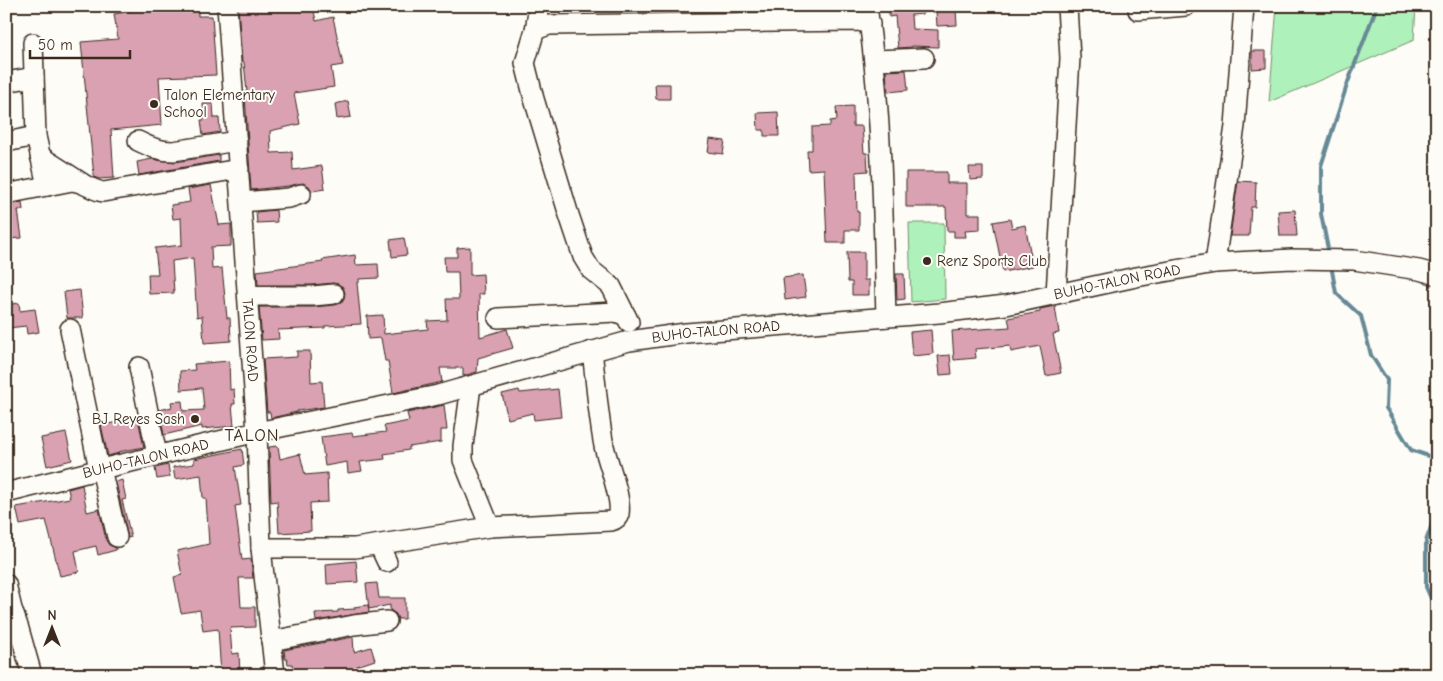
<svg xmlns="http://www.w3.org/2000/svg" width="1443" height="681" font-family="'Comic Neue',sans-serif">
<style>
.green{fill:#aff1ba;stroke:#758e6c}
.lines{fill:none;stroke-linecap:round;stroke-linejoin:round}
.stream{stroke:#668995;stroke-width:4}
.building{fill:#d9a1b2;stroke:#3b2a1e}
.minor-casing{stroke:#3b2a1e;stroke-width:22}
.minor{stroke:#fdfcf7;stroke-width:19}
.poi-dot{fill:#3b2a1e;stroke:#fdfcf7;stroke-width:2}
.labels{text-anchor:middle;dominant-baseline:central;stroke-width:4;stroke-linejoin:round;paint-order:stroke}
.poi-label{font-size:15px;fill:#3b2a1e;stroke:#fdfcf7;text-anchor:start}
.street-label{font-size:15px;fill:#3b2a1e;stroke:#fdfcf7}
.quarter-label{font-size:18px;letter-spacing:1px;fill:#3b2a1e;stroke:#fdfcf7}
</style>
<rect width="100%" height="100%" fill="#fdfcf7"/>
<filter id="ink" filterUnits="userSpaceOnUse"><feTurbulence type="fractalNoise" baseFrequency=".02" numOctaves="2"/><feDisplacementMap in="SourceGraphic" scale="10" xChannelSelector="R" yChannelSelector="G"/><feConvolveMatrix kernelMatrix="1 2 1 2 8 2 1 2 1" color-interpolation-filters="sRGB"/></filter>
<g filter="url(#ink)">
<g class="green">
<polygon points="1277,6 1416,6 1414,40 1269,102"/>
<polygon points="909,223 944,223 945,299 911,302"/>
</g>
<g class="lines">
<g class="stream">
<polyline points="1329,254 1321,214 1321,166 1348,82 1377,6"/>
<polyline points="1331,265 1336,293 1361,316 1371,355 1387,380 1386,408 1411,450 1437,459"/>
<polyline points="1437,511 1426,541 1426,587 1437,612"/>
</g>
</g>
<g class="building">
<polygon points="143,6 198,6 198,16 212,16 216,75 159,77 162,125 111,130 114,178 99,179 94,177 81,42 118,39 114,14 131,11 131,9"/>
<polygon points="238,6 279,6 279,10 298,6 313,6 316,21 333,17 343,65 331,67 334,87 294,93 300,124 270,131 271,153 292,152 293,170 322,166 325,189 312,191 309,186 303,183 288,186 251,190 245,95 244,92 247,92 244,62 242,62"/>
<polygon points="889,6 923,6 923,14 911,15 912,29 938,30 938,47 912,46 912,47 898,48 895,16 889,17"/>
<polygon points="956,10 957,25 937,26 936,11"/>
<polygon points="1252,51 1266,51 1266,68 1252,69"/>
<polygon points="906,70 908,90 888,92 886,71"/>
<polygon points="655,84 670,84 670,99 656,99"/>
<polygon points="348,101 351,117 337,119 335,104"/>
<polygon points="203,104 213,104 214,118 219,118 220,132 203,135 201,120 204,120"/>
<polygon points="853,106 853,126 862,126 864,153 867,153 868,171 856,172 857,212 859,212 859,230 845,230 845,243 827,243 824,169 808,170 807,150 812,150 812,127 830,126 830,121 837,120 836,107"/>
<polygon points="778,112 779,136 764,136 764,130 758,130 757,113"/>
<polygon points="710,139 725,141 723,154 708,152"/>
<polygon points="219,155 219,161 139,175 137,162 152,159 175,162"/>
<polygon points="969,167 983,167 983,179 970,180"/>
<polygon points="906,172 947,172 947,183 967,183 967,214 980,214 980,230 965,231 966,237 954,237 954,231 947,231 946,207 906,207"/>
<polygon points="1238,181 1256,182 1255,207 1251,207 1249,236 1230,236"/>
<polygon points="211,185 219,225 231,224 231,246 211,247 212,269 222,268 227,318 230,318 231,341 204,343 202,316 197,317 193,258 172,261 174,293 149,294 148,274 158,274 155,248 182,245 181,218 173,219 171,205 190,202 188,189"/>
<polygon points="22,202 23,210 18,210 22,238 7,239 6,209 12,208 12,204"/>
<polygon points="276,210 277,222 257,223 256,212"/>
<polygon points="1295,210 1297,236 1280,236 1278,211"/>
<polygon points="1010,219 1012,228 1025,225 1033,266 1003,272 993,222"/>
<polygon points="404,238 407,255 392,257 390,240"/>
<polygon points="470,247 470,275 483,274 484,294 479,294 480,337 507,329 513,348 478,358 477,372 463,376 463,368 440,368 442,382 393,393 388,361 385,361 381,338 368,339 367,316 383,315 384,334 428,329 427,321 447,320 446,299 459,299 458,272 445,272 444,257 457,257 457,248"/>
<polygon points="847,252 864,252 864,280 869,280 869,295 852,295 852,282 848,282"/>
<polygon points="355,255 356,265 378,264 379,278 359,279 359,283 357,283 361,324 325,326 325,328 278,330 279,339 262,340 259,307 313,307 335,305 341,303 344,298 345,293 343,287 338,284 333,283 312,285 258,285 257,271 323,262 322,260"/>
<polygon points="896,274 904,274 905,299 897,300"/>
<polygon points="803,275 806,297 785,300 783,278"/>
<polygon points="80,290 83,318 67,318 64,292"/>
<polygon points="19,303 20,311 35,309 39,332 27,334 26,326 8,328 6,305"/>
<polygon points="1055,306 1059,333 1053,334 1061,373 1046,376 1040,346 1011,352 1010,346 975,349 976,358 954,360 952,331 1010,327 1008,318 1040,312 1040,309"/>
<polygon points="931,330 933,354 912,356 910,332"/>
<polygon points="297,351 310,351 311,382 322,381 324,407 297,411 297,412 271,418 270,412 267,412 263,359 297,357"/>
<polygon points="950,355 952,374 940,375 938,356"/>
<polygon points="229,361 230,390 234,389 235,404 232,404 234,426 202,429 202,426 164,435 159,410 172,407 171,402 182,401 183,411 204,410 202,388 181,390 180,371 195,370 194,364"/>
<polygon points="558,389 561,417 534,420 533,413 508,419 502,394 519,390 520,393"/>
<polygon points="444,405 447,430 441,430 441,442 409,447 409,450 384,454 385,459 360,462 362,471 348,473 347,462 325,466 321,437 352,433 353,436 386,432 384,426 409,421 407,413"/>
<polygon points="138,419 144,447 118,452 119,453 108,456 101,425"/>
<polygon points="66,433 72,460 47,466 41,438"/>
<polygon points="278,446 280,459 300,454 305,475 327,473 328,502 310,503 311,531 279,533 277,501 271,502 269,447"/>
<polygon points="242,449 244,465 235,467 241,505 235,506 242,560 251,559 253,578 239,578 241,607 255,607 255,627 230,628 232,654 239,653 240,675 221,675 218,629 203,631 200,610 181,613 174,577 182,575 177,551 209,544 206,498 203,498 201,475 175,479 173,467 194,464 194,459"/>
<polygon points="168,465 170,477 157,479 155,468"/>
<polygon points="122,480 126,499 122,500 131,537 128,538 116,482"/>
<polygon points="82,485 87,512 99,509 106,540 109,545 116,548 116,550 98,555 96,546 75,551 79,572 60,576 46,520 20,525 16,507 70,498 68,489"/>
<polygon points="356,561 358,582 327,584 326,564"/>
<polygon points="377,583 379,598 405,598 405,619 398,619 396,614 390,610 390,605 369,609 366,584"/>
<polygon points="368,605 369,612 316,621 315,613 338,612 338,610 355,609 354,607"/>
<polygon points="353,637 354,652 371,647 375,660 357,666 359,674 294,675 292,664 288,664 287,659 285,659 284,650"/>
</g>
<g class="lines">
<g class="minor-casing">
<g id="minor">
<path id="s1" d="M227,6L257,432L261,548L275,675"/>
<path d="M867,6C882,109 883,213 886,317"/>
<polyline points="1138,10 1186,6"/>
<polyline points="535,30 539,6"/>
<polyline points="33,43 36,136 47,186"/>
<polyline points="875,60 924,58"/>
<polyline points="6,82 34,77"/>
<path d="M138,141C150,147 159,151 173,151L237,141"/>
<polyline points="6,142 36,136"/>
<polyline points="40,156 82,183"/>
<path d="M6,194L72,181C84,182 91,190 103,192L239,169"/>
<polyline points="242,202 289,198 301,194"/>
<polyline points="1215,263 1235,126 1244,6"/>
<polyline points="1056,294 1070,58 1067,6"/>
<polyline points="248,296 313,296 334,294"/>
<polyline points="626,316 611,286 591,270 583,257 568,212 534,99 525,63 535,30 549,25 859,21 870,24"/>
<polyline points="498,318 616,312 626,316 629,322"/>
<polyline points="70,329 99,469"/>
<polyline points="139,367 157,455"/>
<path d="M471,386L463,446V460L490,527L611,521C615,520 618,518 619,514C622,497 608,464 604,446C598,415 596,383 592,351"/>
<polyline points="101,469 117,537"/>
<path id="s2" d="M6,493L101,469L257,432L438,395L629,341L686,333L939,313L1006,305L1136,277L1215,263L1292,259L1354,260L1419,270L1437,275"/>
<polyline points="379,545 387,562"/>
<polyline points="261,548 355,548 490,527"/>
<polyline points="6,584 12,609 19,629 32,675"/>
<polyline points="271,641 354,625 387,621"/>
</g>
</g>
<use href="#minor" class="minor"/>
</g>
</g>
<g class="poi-dot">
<circle cx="154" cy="104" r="5"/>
<circle cx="927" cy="261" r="5"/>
<circle cx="195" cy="419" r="5"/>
</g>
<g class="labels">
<g class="poi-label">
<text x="164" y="95">Talon Elementary<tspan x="164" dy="17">School</tspan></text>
<text x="937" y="261">Renz Sports Club</text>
<text x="185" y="419" text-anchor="end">BJ Reyes Sash</text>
</g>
<g class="street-label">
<text stroke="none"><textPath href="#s2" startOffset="1134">BUHO-TALON ROAD</textPath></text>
<text stroke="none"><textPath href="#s2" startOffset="729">BUHO-TALON ROAD</textPath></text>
<text stroke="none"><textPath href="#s1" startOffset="335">TALON ROAD</textPath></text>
<text stroke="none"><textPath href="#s2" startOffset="144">BUHO-TALON ROAD</textPath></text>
</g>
<g class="quarter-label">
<text x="252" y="435">TALON</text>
</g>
</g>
<rect width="1443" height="681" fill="none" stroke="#fdfcf7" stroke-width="25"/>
<rect x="12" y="12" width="1418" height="656" fill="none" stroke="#3b2a1e" stroke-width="2" filter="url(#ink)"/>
<g transform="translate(52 628)" stroke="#fdfcf7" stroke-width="4" paint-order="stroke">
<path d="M0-4L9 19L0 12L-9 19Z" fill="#3b2a1e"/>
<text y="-8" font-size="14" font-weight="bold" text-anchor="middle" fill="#3b2a1e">N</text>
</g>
<path d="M30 50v8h100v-8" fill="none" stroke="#3b2a1e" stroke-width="2.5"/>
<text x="38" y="50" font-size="15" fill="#3b2a1e" stroke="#fdfcf7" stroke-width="4" paint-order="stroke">50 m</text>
</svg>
